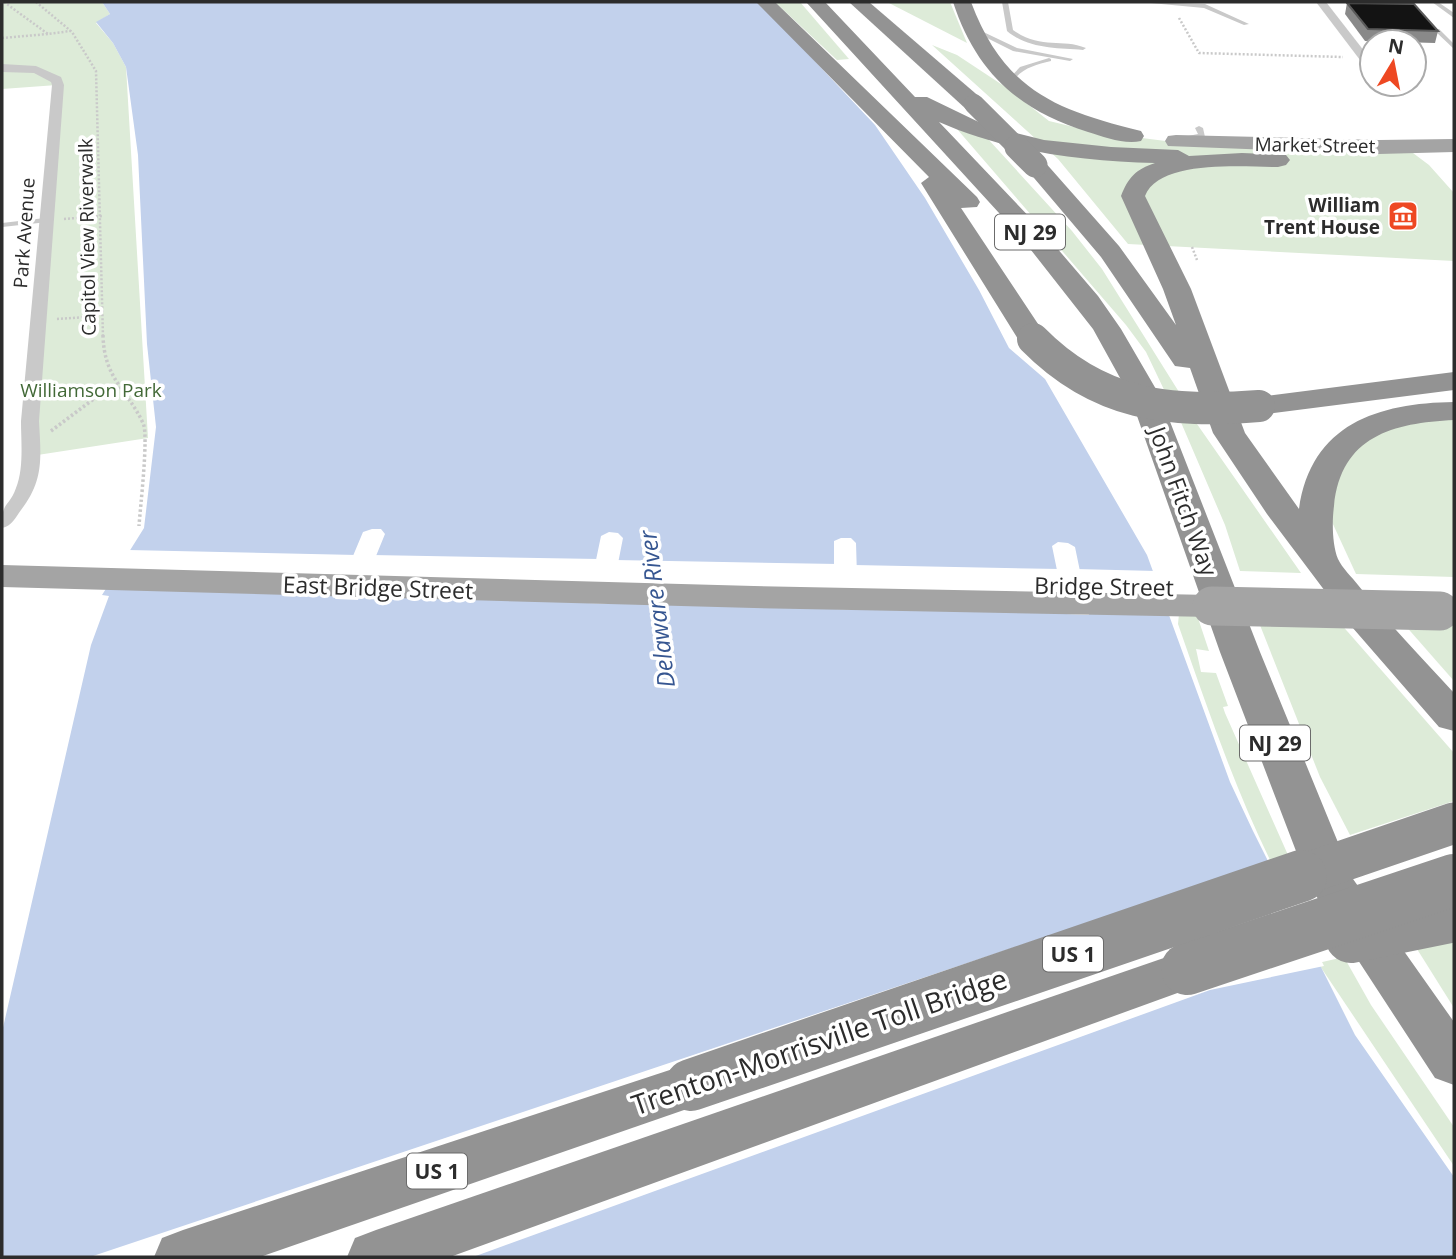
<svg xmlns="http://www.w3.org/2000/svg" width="1456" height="1259" font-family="'Open Sans',sans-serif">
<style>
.green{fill:#ddebd8}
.water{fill:#c2d1ec;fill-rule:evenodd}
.pier{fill:#fff}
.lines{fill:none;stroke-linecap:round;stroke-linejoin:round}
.path-far1{stroke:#c9c9c9;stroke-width:2.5;stroke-dasharray:2 2;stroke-linecap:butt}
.path{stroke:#c9c9c9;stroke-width:3.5;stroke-dasharray:2.5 2.5;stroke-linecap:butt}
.lane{fill:#c9c9c9;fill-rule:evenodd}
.street{fill:#c9c9c9;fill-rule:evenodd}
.primary{fill:#a4a4a4;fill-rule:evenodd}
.highway{fill:#939393;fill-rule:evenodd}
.primary-bridge{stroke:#a4a4a4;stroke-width:39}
.highway-bridge-far4{stroke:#939393;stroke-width:20}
.highway-bridge-far3{stroke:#939393;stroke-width:25}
.highway-bridge-far2{stroke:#939393;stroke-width:32}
.highway-bridge-far1{stroke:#939393;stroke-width:41}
.highway-bridge{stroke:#939393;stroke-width:52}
.wall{fill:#898989}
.building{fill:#131313;stroke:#5a5a5a;stroke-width:2}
.labels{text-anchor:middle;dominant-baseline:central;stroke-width:7;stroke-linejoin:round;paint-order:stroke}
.far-street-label{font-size:19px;fill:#2c2c2c;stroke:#fff}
.far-poi-label{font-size:19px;font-weight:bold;fill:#2c2c2c;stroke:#fff;text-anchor:end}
.far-park-label{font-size:19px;fill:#426937;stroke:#fff}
.shield{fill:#fff;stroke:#6b6b6b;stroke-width:2}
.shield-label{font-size:21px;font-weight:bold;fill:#2c2c2c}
.street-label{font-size:23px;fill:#2c2c2c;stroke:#fff}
.water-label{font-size:24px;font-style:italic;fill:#365691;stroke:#fff}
.near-street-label{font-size:28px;fill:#2c2c2c;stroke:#fff}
</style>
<rect width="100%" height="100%" fill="#fff"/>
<g class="green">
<polygon points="2,2 102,2 110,14 96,23 113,43 126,67 148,438 31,456 57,85 2,89"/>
<polygon points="775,2 800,2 849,59 837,60"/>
<polygon points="887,2 950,2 967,43"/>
<polygon points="932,45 957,55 1007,88 1049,121 1095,132 1189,144 1409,150 1429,165 1454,193 1454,261 1128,244 1058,159"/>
<polygon points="957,129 988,139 1072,231 1102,269 1184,400 1168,398 1146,352 1126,325"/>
<polygon points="1177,413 1190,414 1301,573 1240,571 1225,525"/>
<polygon points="1439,416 1454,417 1454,577 1356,574 1332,522 1334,475 1368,433"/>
<path d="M1179,614L1197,615L1209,651L1196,649L1201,672L1216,673L1228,706L1223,707L1225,713L1288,855L1270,860C1233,784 1206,704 1178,624Z"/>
<polygon points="1256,615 1333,615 1454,753 1454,801 1350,835 1320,777"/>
<polygon points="1454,619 1454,681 1404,624"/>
<polygon points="1454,933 1454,1008 1412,941"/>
<polygon points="1344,957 1371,1005 1454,1127 1454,1166 1318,963"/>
</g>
<path class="water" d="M102,2H757L762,5L875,125L925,198L979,290L1009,348L1045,379L1147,555L1230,782L1253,831L1355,1035L1454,1177V1257H2V1032L91,645L109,596L102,595L144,528L156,427L147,344L138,155L126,67L113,43L96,22L110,14ZM372,529H381L385,534L358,600L335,599L363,532ZM609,532L618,533L623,538L610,604L587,603L601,536ZM841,538H851L856,543L858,610L834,609V541ZM1058,542L1068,543L1075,547L1089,615L1066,614L1052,546Z"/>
<g class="pier">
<polygon points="128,550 357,555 340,594 105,589"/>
<polygon points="372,555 599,559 591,599 356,594"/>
<polygon points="615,560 838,564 838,604 607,599"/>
<polygon points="854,565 1060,569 1068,609 855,605"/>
<polygon points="1076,569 1156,571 1171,611 1085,609"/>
<polygon points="1272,861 1324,966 1210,990 473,1257 90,1257"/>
</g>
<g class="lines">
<g class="path-far1">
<polyline points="4,2 48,34 70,31"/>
<polyline points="36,2 72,32 96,71 103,337"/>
<polyline points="1179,18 1199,53 1343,57"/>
<polyline points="2,38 48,34"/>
<polyline points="64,219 102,216"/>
<polyline points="1192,247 1197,260"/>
<polyline points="57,319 101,316"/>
</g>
<g class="path">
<path d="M103,335C104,379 127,389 143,423C149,434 140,509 139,526"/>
<polyline points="51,431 115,383"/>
</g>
<g class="lane">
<path d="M1002,2H1008L1013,30C1041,50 1061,38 1086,48L1083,50C1057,48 1028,49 1007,31Z"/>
<polygon points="1140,2 1205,4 1249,24 1244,25 1204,8"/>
<polygon points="1432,2 1438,2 1454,13 1454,18"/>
<polygon points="975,28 1017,48 1073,59 1070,61 1013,51 973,31"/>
<polygon points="1435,29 1439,29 1454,44 1454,49 1435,31"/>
<path d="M1049,58L1051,59V61C1035,65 1022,68 1012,82L1007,81L1020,67Z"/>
<polygon points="1199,126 1203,128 1205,137 1183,141 1183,137 1198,134 1195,128"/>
<polygon points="45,218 49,220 48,222 2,227 2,223"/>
</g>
<g class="street">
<polygon points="1316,2 1326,2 1368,56 1368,60 1360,60"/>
<path d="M2,64L36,66L61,77L64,85L39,421C41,458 44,480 21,510C15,518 12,526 2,528C1,501 9,508 16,488C24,468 21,442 21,421L52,85L51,82L34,73L2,72Z"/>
</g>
<g class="primary">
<polygon points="1176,135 1379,140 1454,139 1454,152 1379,154 1168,146 1165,141 1168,136"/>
<polygon points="2,565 754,586 1212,595 1225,598 1230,606 1225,614 1212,617 754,608 2,587"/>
</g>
<g class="highway">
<polygon points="756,2 775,2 977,197 980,202 977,207 961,208 1048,339 1043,345 1033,348 1023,345 1018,339 921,183 929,177"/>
<path d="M806,2H825L915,97H927L987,126L1044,140L1111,147L1178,150L1189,156L1242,153L1286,155L1290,160L1286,165L1278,167C1244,167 1159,159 1145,196L1191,289L1245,433L1299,509C1311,424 1378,403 1454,402V420C1393,423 1341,436 1334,506C1332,521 1332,544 1338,559C1342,568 1352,577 1358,585C1388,623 1421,657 1454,693V731L1439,727L1352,627L1267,514L1213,433L1190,368L1175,366L1101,257L1023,165L1027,160H1043L1119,246L1176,325L1163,289L1121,196C1128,178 1136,169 1155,163C1081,161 1007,152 939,122L1038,226L1098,296L1121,329L1160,396L1260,652L1353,879L1454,1022V1085L1435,1078L1309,885L1220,652L1130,396L1093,329L1020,236Z"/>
<polygon points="849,2 869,2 982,99 985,104 982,109 966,109"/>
<path d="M953,2H971C1004,90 1055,110 1141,131L1144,136L1141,141C1125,145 1104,137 1088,132C1018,110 976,72 953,2Z"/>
<polygon points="1454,372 1454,390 1259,415 1248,413 1243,406 1248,399 1259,397"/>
<polygon points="1187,950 1205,955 1212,969 1205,983 450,1257 347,1257 355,1238 376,1230"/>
<polygon points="691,1063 710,1069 718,1085 710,1101 260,1257 154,1257 162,1238 183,1230"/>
</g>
<polyline class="primary-bridge" points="1212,606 1440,611"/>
<polyline class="highway-bridge-far4" points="974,104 1019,149"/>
<polyline class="highway-bridge-far3" points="1017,147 1035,165"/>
<path class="highway-bridge-far2" d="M1033,339C1099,406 1169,413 1259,406"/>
<polyline class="highway-bridge-far1" points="1296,877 1454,823"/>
<g class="highway-bridge">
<polyline points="1351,937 1454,916"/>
<polyline points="1187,969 1454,880"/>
<polyline points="691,1085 1301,876"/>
</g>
</g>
<polygon class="wall" points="1347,3 1438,31 1435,43 1365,41 1345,14"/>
<polygon class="building" points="1347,3 1414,4 1438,31 1368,29"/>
<defs>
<g id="museum-square" transform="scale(1.575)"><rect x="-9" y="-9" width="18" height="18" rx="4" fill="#ee4822" stroke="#fff"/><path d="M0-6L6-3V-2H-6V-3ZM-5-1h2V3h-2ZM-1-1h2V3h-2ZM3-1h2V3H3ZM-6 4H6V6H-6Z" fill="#fff"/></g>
</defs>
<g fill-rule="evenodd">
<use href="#museum-square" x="1403" y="216"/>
</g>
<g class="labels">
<g class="far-street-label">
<text transform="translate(1315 145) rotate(1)">Market Street</text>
<text transform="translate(24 233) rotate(-86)">Park Avenue</text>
<text transform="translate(87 237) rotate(-91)">Capitol View Riverwalk</text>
</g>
<g class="far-poi-label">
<text x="1380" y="205">William<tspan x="1380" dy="22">Trent House</tspan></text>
</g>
<g class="far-park-label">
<text x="91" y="390">Williamson Park</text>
</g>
<g class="shield">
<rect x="995" y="214.5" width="70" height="35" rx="5"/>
<rect x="1240" y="725.5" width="70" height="35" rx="5"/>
<rect x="1043" y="936.5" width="60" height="35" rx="5"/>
<rect x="407" y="1153.5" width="60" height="35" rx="5"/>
</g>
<g class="shield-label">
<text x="1030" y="232">NJ 29</text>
<text x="1275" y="743">NJ 29</text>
<text x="1073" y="954">US 1</text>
<text x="437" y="1171">US 1</text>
</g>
<g class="street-label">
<text transform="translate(1184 501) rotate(70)">John Fitch Way</text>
<text transform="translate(1104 586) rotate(1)">Bridge Street</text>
<text transform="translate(378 587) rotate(2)">East Bridge Street</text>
</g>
<g class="water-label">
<text transform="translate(656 609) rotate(-97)">Delaware River</text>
</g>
<g class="near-street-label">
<text transform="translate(819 1041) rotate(-19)">Trenton-Morrisville Toll Bridge</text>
</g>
</g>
<rect width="1456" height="1259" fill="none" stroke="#2c2c2c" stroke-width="7"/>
<g transform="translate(1393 63) rotate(10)"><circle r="33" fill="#ffffff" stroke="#ababab" stroke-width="2"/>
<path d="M0-5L12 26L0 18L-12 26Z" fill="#ee4822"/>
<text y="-10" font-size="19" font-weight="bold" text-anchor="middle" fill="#2c2c2c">N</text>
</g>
</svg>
